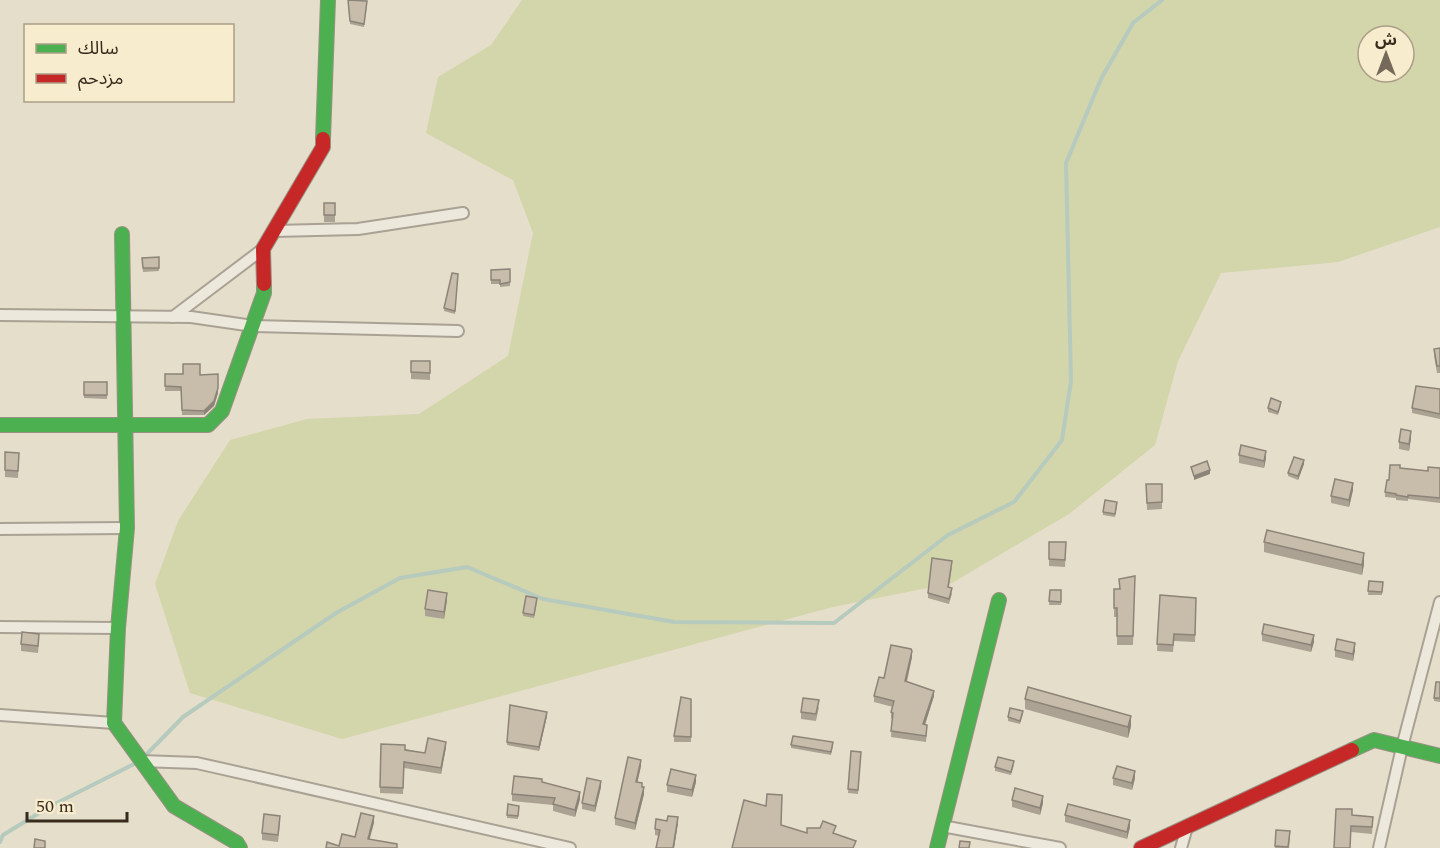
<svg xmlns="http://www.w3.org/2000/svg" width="1440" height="848" font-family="Spectral,'Noto Sans Arabic',serif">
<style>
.green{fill:#d3d5ab;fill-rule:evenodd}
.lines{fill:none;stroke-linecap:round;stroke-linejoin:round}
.stream{stroke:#b6cabe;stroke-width:4}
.street-casing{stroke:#a9a294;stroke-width:14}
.fast-casing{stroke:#999284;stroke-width:16}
.jam-casing{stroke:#999284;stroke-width:16}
.street{stroke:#ece8dc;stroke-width:10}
.fast{stroke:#4caf50;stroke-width:14}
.jam{stroke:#c62828;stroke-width:14}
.wall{fill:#aca293}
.shaded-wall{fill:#8c8478}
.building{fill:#c8bcab;stroke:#8c8478;stroke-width:1.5}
</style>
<rect width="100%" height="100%" fill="#e5deca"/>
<path class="green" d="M522,0H1440V227L1338,262L1221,273L1178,361L1155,445L1069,514L952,583L833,607L342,739L190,693L155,584L178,521L230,440L307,419L419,414L508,356L533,233L513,180L426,133L438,77L491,45ZM1368,36H1404V72H1368Z"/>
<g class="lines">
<g class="stream">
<polyline points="144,757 183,717 336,613 400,578 467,567 543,599 674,622 834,623 948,535 1014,502 1062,440 1071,381 1066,163 1101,79 1133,23 1162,0"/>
<polyline points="0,842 3,835 49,807 138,762"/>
</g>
<g class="street-casing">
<g id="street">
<polyline points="274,231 358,229 463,213"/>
<polyline points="0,315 191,317 253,326 458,331"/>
<polyline points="173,317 263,249"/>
<polyline points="0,529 127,528"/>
<polyline points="0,627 118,628"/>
<polyline points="0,715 114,723"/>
<polyline points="141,761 197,763 570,848"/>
<polyline points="942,826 1060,848"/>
<polyline points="1181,848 1187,827"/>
<polyline points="1379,848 1402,747 1440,602"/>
</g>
</g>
<g class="fast-casing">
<g id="fast">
<polyline points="323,139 328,0"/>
<polyline points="122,234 127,528 118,628 114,723 174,806 237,843 240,848"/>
<polyline points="0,425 208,425 222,411 264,293 264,284"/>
<polyline points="1352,750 1374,740 1440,756"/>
<polyline points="937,848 999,600"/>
</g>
</g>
<g class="jam-casing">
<g id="jam">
<polyline points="264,284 263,249 323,147 323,139"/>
<polyline points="1141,848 1352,750"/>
</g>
</g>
<use href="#street" class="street"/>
<use href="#fast" class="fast"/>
<use href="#jam" class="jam"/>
</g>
<g class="wall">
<polygon points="348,0 367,5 364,27 350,24"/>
<polygon points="335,203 335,222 324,222 324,215"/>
<polygon points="159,257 159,271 143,272 142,258"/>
<polygon points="510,269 510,286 500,287 500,284 491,284 491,270"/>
<polygon points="458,274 455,314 444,311 444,308"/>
<polygon points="1440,348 1440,373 1437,373 1434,356 1434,349"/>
<polygon points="411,361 430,361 430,380 411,379"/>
<polygon points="165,374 200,375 218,393 214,406 204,415 182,415 181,391 165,391"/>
<polygon points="84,382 107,382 107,399 84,398"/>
<polygon points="1440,389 1440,419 1412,413 1412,408"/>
<polygon points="1281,405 1278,415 1268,412 1268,408"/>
<polygon points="1411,438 1409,451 1399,449 1399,442"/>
<polygon points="5,452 19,453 18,478 5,477"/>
<polygon points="1239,455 1266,458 1264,468 1239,463"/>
<polygon points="1304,464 1298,480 1288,476 1288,473"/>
<polygon points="1400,468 1428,471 1440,468 1440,503 1408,499 1408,501 1396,500 1396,498 1385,497 1385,492 1389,480"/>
<polygon points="1146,484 1162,484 1162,509 1147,510"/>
<polygon points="1353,490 1349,507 1331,503 1331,496"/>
<polygon points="1117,506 1115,517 1103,515 1103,512"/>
<polygon points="1049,542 1066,542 1065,567 1049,566"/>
<polygon points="1264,542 1364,564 1362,575 1264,552"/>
<polygon points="952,567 949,587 952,594 949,604 928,598 928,593"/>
<polygon points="1135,576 1133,645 1117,645 1117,617 1114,617 1114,589 1119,589 1119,579"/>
<polygon points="1369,581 1383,582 1382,595 1368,595"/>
<polygon points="1050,590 1061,590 1061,605 1049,605"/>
<polygon points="1160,595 1196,598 1195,642 1174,641 1173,652 1157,651"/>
<polygon points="447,600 444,619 425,616 425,609"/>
<polygon points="537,601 534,618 523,616 523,613"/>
<polygon points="1262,634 1314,642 1311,652 1262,641"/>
<polygon points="39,641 38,653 21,651 21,644"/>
<polygon points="1335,650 1355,650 1353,661 1335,657"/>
<polygon points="912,657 907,682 934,696 925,725 927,731 926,742 891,737 892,719 891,718 891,712 893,707 874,702 874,696 884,678"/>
<polygon points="1440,682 1440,702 1434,701 1434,698"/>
<polygon points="691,699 691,742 674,742 674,736"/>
<polygon points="1025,699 1131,726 1128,738 1025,709"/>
<polygon points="510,705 547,716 539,751 507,745"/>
<polygon points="819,707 816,721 801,719 801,712"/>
<polygon points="1023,714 1020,724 1008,721 1008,717"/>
<polygon points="381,744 425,753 446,747 441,774 404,768 403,794 380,793"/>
<polygon points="791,745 833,745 831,755 791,748"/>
<polygon points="851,751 861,752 858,794 848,793"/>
<polygon points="1014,765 1011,775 995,771 995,767"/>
<polygon points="641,766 637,782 642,787 644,794 635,830 615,825 615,818"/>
<polygon points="1113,778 1135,778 1132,790 1113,785"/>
<polygon points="542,782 580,799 575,817 553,811 553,805 512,801 512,794"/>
<polygon points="696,782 692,797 667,792 667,785"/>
<polygon points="601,787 595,812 582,809 582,803"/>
<polygon points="1012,800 1043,803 1040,815 1012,807"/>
<polygon points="508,804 519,806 518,819 507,818"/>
<polygon points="1065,815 1130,827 1127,839 1065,822"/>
<polygon points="1352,815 1373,817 1372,834 1351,832"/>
<polygon points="667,821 678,823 674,848 656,848 659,836 655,835 655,829"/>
<polygon points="280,823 278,842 262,840 262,833"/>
<polygon points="1276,830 1290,838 1289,848 1275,848"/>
</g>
<g class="shaded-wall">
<polygon points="218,388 218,393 214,406 204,415 204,411"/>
<polygon points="1411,431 1411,438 1409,451 1409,444"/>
<polygon points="1266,451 1266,458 1264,468 1264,461"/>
<polygon points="1304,460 1304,464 1298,480 1298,476"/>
<polygon points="1210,470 1210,474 1194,480 1194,476"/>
<polygon points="1353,483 1353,490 1349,507 1349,500"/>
<polygon points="1364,553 1364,564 1362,575 1362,565"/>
<polygon points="447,593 447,600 444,619 444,612"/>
<polygon points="1314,635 1314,642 1311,652 1311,645"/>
<polygon points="1355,643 1355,650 1353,661 1353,654"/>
<polygon points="912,651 912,657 905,687 905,681"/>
<polygon points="934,691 934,696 923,730 923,724"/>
<polygon points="547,712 547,716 539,751 539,747"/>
<polygon points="1131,716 1131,726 1128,738 1128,727"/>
<polygon points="446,742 446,747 441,774 441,768"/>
<polygon points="641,760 641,766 636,789 636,782"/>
<polygon points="1135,771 1135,778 1132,790 1132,783"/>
<polygon points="696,775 696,782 692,797 692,790"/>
<polygon points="601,781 601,787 595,812 595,806"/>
<polygon points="644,787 644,794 635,830 635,823"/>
<polygon points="580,792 580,799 575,817 575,810"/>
<polygon points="1043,796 1043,803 1040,815 1040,808"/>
<polygon points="374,816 374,823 368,845 368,839"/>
<polygon points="678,817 678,823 674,848 673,848"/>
<polygon points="1130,820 1130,827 1127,839 1127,832"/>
</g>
<g class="building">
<polygon points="348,0 367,1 364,24 350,21"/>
<rect x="324" y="203" width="11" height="12"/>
<polygon points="159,257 159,268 143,268 142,258"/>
<polygon points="510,269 510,282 500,284 500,280 491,280 491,270"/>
<polygon points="452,273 458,274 455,311 444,308"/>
<polygon points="1440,348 1440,366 1437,366 1434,349"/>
<polygon points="411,361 430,361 430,373 411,372"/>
<polygon points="183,364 200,364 200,375 218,374 218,388 214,401 204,411 182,410 181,387 165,386 165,374 183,374"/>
<rect x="84" y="382" width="23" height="13"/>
<polygon points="1416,386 1440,389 1440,414 1412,408"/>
<polygon points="1271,398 1281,402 1278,412 1268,408"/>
<polygon points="1401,429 1411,431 1409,444 1399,442"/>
<polygon points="1241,445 1266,451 1264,461 1239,455"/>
<polygon points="5,452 19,453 18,471 5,470"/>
<polygon points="1294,457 1304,460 1298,476 1288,473"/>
<polygon points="1207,461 1210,470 1194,476 1191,467"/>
<polygon points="1390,465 1400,465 1400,468 1428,471 1428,467 1440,468 1440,498 1408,495 1408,497 1396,495 1396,494 1385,492 1387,480 1389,480"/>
<polygon points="1335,479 1353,483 1349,500 1331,496"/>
<polygon points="1146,484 1162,484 1162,502 1147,503"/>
<polygon points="1105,500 1117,502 1115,514 1103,512"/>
<polygon points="1267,530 1364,553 1362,565 1264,542"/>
<polygon points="1049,542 1066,542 1065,560 1049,559"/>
<polygon points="932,558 952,561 948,587 952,588 949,599 928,593"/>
<polygon points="1135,576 1133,636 1117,636 1117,608 1114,608 1114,589 1120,589 1119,579"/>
<polygon points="1369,581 1383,582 1382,592 1368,591"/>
<polygon points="428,590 447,593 444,612 425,609"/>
<polygon points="1050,590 1061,590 1061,602 1049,601"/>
<polygon points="1160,595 1196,598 1195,635 1174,634 1173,645 1157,644"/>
<polygon points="526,596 537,598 534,615 523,613"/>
<polygon points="1264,624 1314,635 1311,645 1262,634"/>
<polygon points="22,632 39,634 38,646 21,644"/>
<polygon points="1337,639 1355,643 1353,654 1335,650"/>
<polygon points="891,645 911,649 912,651 905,681 934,691 923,724 927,725 926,736 891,731 893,713 891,712 894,701 874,696 879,677 884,678"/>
<polygon points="1436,682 1440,682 1440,698 1434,698"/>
<polygon points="1028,687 1131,716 1128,727 1025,699"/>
<polygon points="681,697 691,699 691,737 674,736"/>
<polygon points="803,698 819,700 816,714 801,712"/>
<polygon points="510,705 547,712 539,747 507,742"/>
<polygon points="1010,708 1023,711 1020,721 1008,717"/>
<polygon points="793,736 833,742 831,752 791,745"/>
<polygon points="428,738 446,742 441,768 404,762 403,788 380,787 381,744 405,745 405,750 425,753"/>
<polygon points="851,751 861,752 858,790 848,789"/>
<polygon points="628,757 641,760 636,782 642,783 642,787 644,787 635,823 615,818"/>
<polygon points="998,757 1014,761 1011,772 995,767"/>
<polygon points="1117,766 1135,771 1132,783 1113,778"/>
<polygon points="671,769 696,775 692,790 667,785"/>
<polygon points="514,776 542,779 542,782 580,792 575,810 553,804 555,798 512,794"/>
<polygon points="587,778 601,781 595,806 582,803"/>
<polygon points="1015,788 1043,796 1040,808 1012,800"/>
<polygon points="767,794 782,795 781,825 807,833 807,828 820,828 823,821 836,826 833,833 856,841 853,848 732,848 744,800 766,806"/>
<polygon points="508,804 519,806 518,816 507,815"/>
<polygon points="1068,804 1130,820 1127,832 1065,815"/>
<polygon points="1336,809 1352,809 1352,815 1373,817 1372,827 1351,826 1350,848 1334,848"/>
<polygon points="361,813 374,816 368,839 397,844 397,848 326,848 327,842 339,846 342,834 355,837"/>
<polygon points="264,814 280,816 278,835 262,833"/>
<polygon points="668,816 678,817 673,848 656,848 660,830 655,829 656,819 667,821"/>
<polygon points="1276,830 1290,831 1288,847 1275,846"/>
<polygon points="35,839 45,841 45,848 34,848"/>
<polygon points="960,841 970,842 969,848 959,848"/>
</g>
<rect x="24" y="24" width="210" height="78" fill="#f7edce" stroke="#ab9f87" stroke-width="1.5"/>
<rect x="36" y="44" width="30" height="9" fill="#4caf50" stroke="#ab9f87" stroke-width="1.5"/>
<text x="78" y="54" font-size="18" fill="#382a1c">سالك</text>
<rect x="36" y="74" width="30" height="9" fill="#c62828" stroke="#ab9f87" stroke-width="1.5"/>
<text x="78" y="84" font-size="18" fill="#382a1c">مزدحم</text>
<g transform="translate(1386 54)"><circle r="28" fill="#f7edce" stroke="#ab9f87" stroke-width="1.5"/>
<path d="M0-4.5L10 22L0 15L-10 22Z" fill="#756959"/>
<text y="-9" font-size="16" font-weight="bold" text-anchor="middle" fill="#382a1c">ش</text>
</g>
<path d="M27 812v9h100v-9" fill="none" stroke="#382a1c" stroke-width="3"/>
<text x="36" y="812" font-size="18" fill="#382a1c" stroke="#f7edce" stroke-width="4.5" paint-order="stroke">50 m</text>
</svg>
